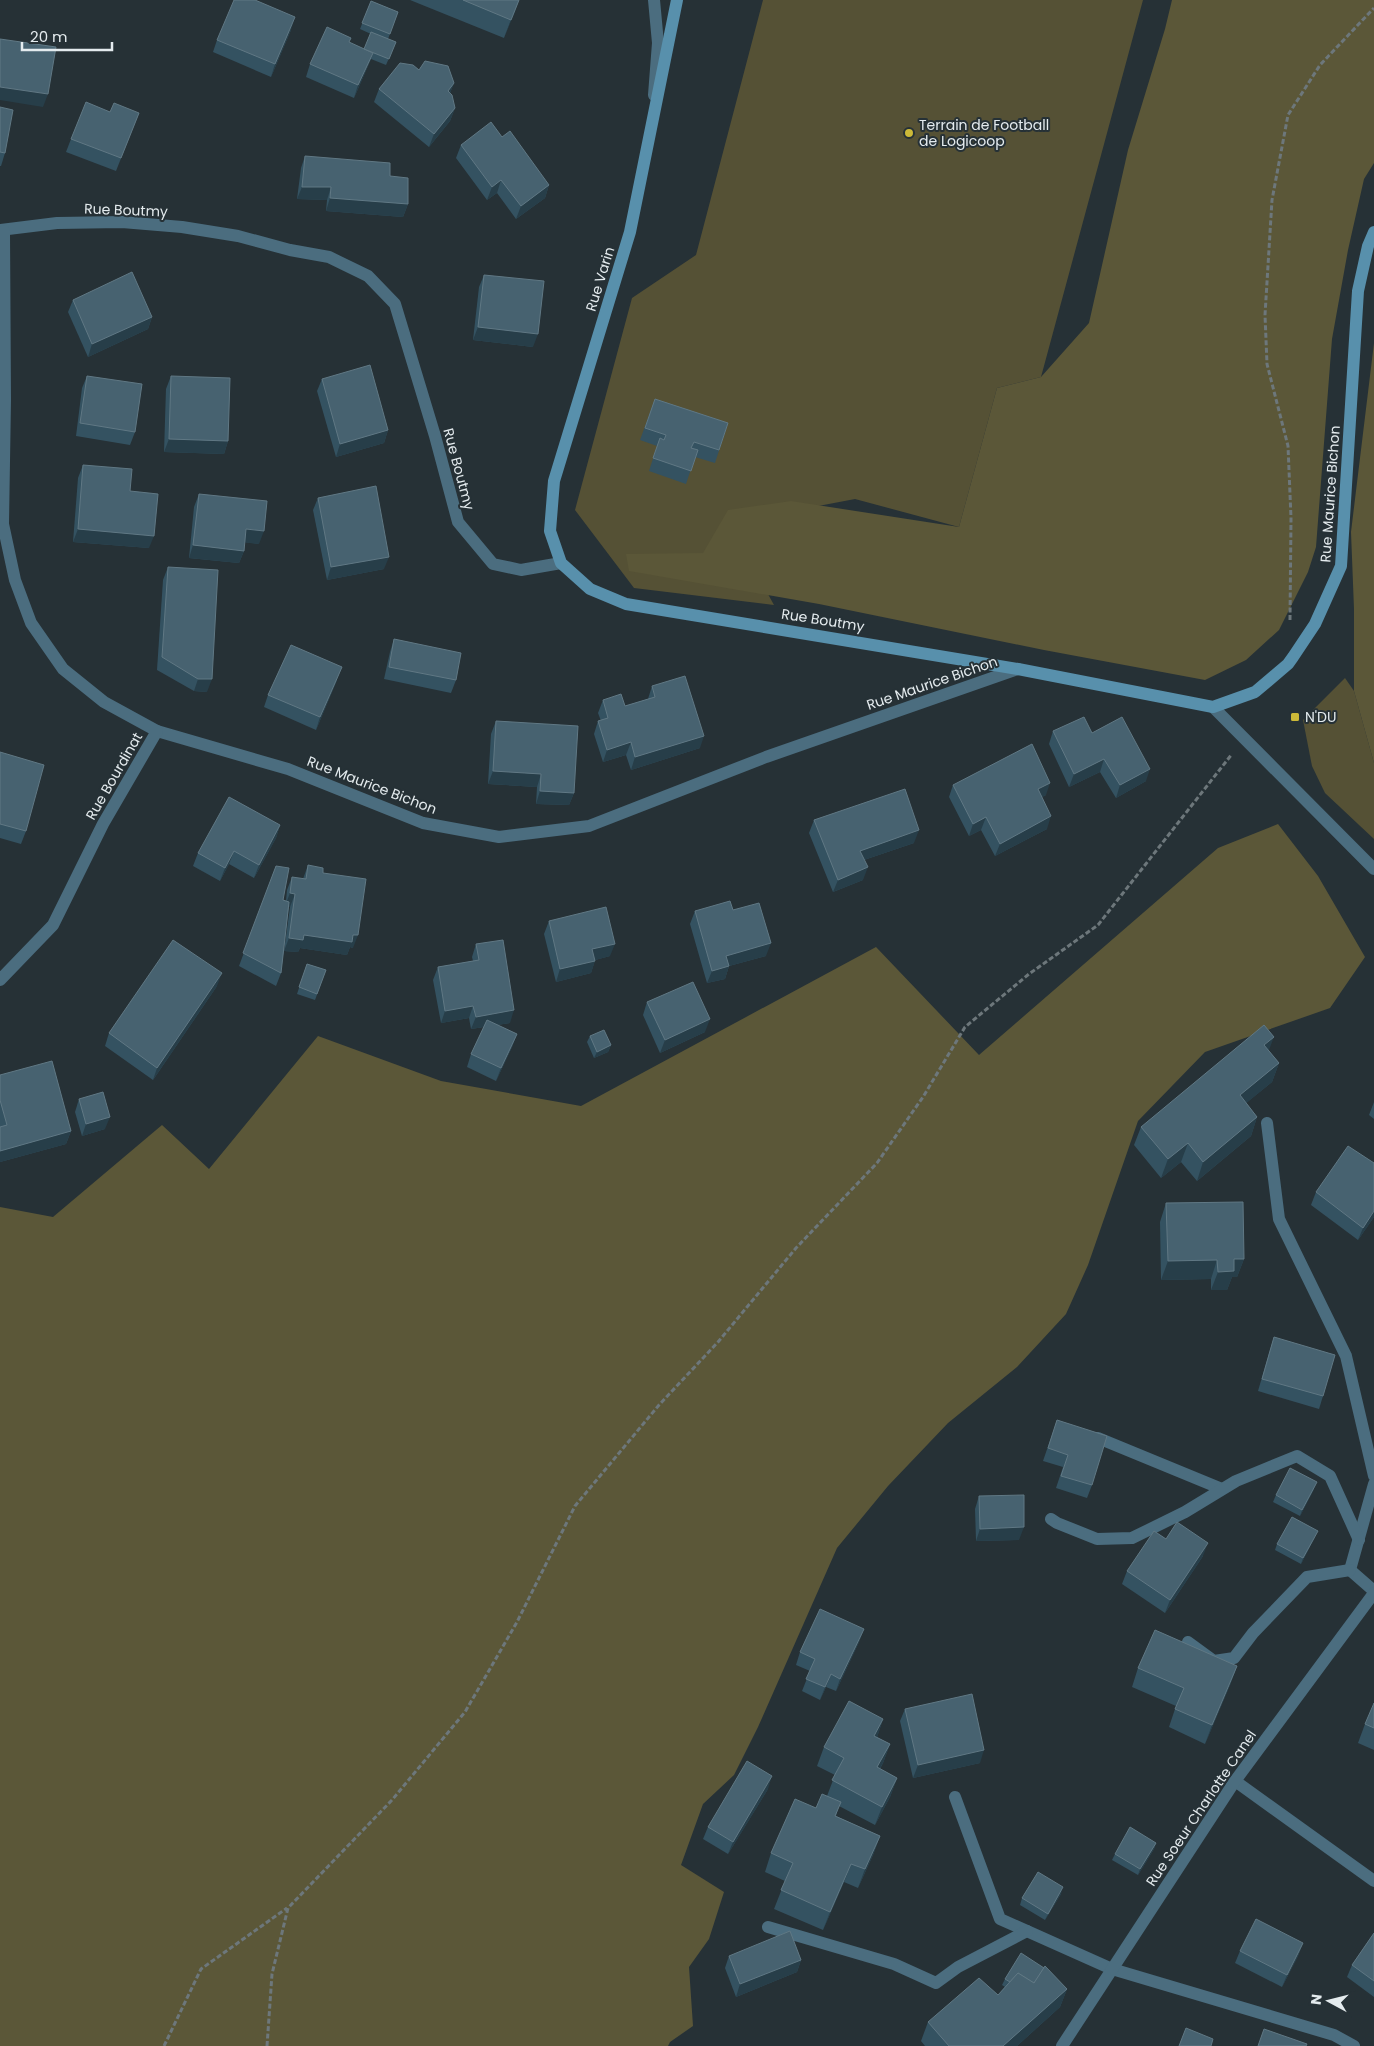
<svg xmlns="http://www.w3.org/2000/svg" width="1374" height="2046" font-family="Poppins,sans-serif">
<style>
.green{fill:#555135}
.forest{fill:#5b5738}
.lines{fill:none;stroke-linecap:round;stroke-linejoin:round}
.path{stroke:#6d777b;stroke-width:3;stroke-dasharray:5 2.5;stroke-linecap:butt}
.lane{stroke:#4b6d7f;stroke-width:12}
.street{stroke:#4b6d7f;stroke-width:12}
.secondary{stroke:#5890ac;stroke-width:12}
.wall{fill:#345261}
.shaded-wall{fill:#273e49}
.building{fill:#476270;stroke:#607884}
.poi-dot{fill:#ccb938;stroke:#263136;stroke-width:2}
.labels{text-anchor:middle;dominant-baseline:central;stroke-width:4;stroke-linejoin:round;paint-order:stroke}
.poi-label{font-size:14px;fill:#e4ebee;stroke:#263136;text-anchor:start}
.street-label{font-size:14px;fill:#e4ebee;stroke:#263136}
</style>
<rect width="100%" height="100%" fill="#263136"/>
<g class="green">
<polygon points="763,0 1143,0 1041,377 997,388 959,527 855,499 729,523 774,605 634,588 575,510 632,298 696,255"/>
<polygon points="1345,678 1354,691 1374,763 1374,839 1325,793 1312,766 1303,720"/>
</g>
<g class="forest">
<polygon points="1172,0 1374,0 1374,163 1364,179 1348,250 1332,339 1316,547 1308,572 1279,630 1246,660 1205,680 1044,650 819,604 629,571 626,554 703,553 728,510 791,501 959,527 997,388 1041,377 1089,323 1128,150 1165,29"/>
<polygon points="1374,343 1374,763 1354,691 1354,609 1351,532"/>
<polygon points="1278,824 1318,876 1365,957 1330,1008 1205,1052 1138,1121 1088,1265 1066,1314 1017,1367 948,1423 888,1486 837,1548 758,1727 734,1775 703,1804 681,1865 724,1892 709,1939 689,1967 693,2026 670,2042 668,2046 0,2046 0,1207 53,1217 162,1125 209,1169 318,1036 441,1081 581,1106 876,947 979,1055 1218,848"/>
</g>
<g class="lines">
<g class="path">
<polyline points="1290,620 1291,518 1288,446 1267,364 1265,315 1272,200 1288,115 1320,65 1374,8"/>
<polyline points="164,2046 201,1969 287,1908"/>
<polyline points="267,2046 272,1974 288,1908 392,1800 465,1712 517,1622 575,1506 659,1405 718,1342 796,1248 877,1163 923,1097 965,1027 1029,974 1098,925 1232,754"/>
</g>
<g class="lane">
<polyline points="1267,1123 1279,1219 1346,1356 1374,1476"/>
<polyline points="1098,1438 1222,1489"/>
<polyline points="1374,1484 1350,1570 1374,1591"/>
<polyline points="1051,1519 1057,1523 1097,1539 1132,1538 1185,1512 1236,1481 1297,1456 1330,1476 1359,1540"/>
<polyline points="1188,1642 1214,1661 1234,1658 1253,1633 1307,1577 1350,1570"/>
<polyline points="955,1797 1000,1919 1112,1969 1334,2035 1354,2046"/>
<polyline points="768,1927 894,1964 936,1983 958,1967 1027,1931"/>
</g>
<g class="street">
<polyline points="654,95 658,43 654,0"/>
<polyline points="0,230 57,223 122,222 182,227 238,236 290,250 329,257 368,276 395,304 435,436 458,522 493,564 521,570 561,563"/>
<polyline points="1213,707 1374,869"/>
<polyline points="157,731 288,769 423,823 499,837 589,826 766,757 1018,669"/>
<polyline points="0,980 53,925 103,824 157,731 104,702 63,669 31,623 15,580 3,524 5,400 4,231"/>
<polyline points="1235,1781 1374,1881"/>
<polyline points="1062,2046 1235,1781 1374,1593"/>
</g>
<polyline class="secondary" points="677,0 630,232 554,481 550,531 561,563 590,589 626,604 1018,669 1213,707 1255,692 1288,664 1293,657 1315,624 1341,566 1358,291 1368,246 1374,232"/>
</g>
<g class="wall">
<polygon points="410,0 519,0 504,38"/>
<polygon points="371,1 398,12 388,39 396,42 386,65 371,59 354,98 306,77 310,64 349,43 364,49 371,34 360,29"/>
<polygon points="291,30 271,77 213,52 217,40"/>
<polygon points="419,70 454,83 450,93 455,108 450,121 429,147 374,102 379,89"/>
<polygon points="0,107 5,153 1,166 0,166"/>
<polygon points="110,112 139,113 116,171 66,152 71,139"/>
<polygon points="502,137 549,185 545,198 516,219 497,193 487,200 456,158 461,145"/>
<polygon points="305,156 390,176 408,204 403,217 326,211 327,200 297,199 301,168"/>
<polygon points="484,275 533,347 473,340 479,287"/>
<polygon points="73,300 152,317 148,329 88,357 68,312"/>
<polygon points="87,376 135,432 130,445 76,436 82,388"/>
<polygon points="171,376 228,441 224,454 164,452 166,389"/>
<polygon points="322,379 388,430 384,443 336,457 317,391"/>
<polygon points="655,399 728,423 715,463 695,457 686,484 649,471 657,446 640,440"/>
<polygon points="83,465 130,491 149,548 73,542 78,478"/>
<polygon points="199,494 259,544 244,542 244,551 239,563 189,558 194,507"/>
<polygon points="318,498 384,569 327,580 313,510"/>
<polygon points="168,567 207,692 194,691 157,670 163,580"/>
<polygon points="394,639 456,680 451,693 384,679 390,652"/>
<polygon points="337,680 316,730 264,707 268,695"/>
<polygon points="652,686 700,748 631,770 626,755 603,762 594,734 598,721 601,721 598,713 603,700 625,706 648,699"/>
<polygon points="496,721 574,793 569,805 536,804 537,787 488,784 491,734"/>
<polygon points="1053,731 1092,733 1146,781 1116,798 1100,772 1069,787 1049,744"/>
<polygon points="0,752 26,831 21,844 0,838"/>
<polygon points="953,785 1046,795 1042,797 1047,829 995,856 981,830 969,836 949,797"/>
<polygon points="814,820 914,843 864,860 863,880 833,892 809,833"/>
<polygon points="280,825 276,838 254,878 229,864 220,881 193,866 198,853"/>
<polygon points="308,865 323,873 353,948 350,947 347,955 300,948 298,952 284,951 290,907 289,906 281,973 276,986 239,966 276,866 283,900 286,901 287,890 292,877 303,879"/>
<polygon points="733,910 766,956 729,966 725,979 707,983 690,924 695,911"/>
<polygon points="549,921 610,956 595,960 591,973 556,982 544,934"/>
<polygon points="476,944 510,1023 497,1025 517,1034 512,1047 496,1081 467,1067 471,1054 484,1027 471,1029 469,1018 441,1023 433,980 438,967 473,961 472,957"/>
<polygon points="307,964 326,970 315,1000 297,994"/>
<polygon points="217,986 153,1080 105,1046 109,1033"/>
<polygon points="647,1002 705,1032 660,1053 643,1015"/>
<polygon points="590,1036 611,1045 608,1052 594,1058 587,1042"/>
<polygon points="1269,1051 1279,1063 1272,1082 1246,1103 1257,1117 1251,1136 1197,1181 1181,1162 1161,1178 1134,1145 1141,1127"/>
<polygon points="0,1075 71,1131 66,1144 0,1162"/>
<polygon points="79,1099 105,1129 82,1136 75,1112"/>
<polygon points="1374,1102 1374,1119 1369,1115"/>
<polygon points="1316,1192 1374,1217 1358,1240 1311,1205"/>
<polygon points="1166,1203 1244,1259 1237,1277 1232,1277 1227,1290 1211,1290 1211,1279 1161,1280 1160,1222"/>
<polygon points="1274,1337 1323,1396 1319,1409 1258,1391 1270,1350"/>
<polygon points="1057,1420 1092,1485 1087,1498 1056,1488 1063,1467 1043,1461"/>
<polygon points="1314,1489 1300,1516 1273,1502 1276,1495"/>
<polygon points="979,1496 1019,1540 976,1541 975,1509"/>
<polygon points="1315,1537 1301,1564 1275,1550 1277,1544"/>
<polygon points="1166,1539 1203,1556 1165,1613 1122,1584 1127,1571"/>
<polygon points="864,1629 859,1642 836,1691 826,1687 820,1700 802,1691 810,1671 796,1665 800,1652"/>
<polygon points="1237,1666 1230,1685 1205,1744 1169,1727 1176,1706 1132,1687 1138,1668"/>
<polygon points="1374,1703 1374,1750 1358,1743 1365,1724"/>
<polygon points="905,1709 980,1763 913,1778 900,1721"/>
<polygon points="883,1719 877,1737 890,1744 883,1763 880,1769 897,1778 890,1797 875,1825 839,1806 836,1816 880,1836 873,1855 858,1888 844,1882 823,1930 774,1909 785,1881 765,1872 771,1853 827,1796 835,1775 817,1766 824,1747"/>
<polygon points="768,1789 728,1854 703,1839 708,1827"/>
<polygon points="1156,1843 1154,1849 1138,1875 1112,1860 1115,1854"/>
<polygon points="1061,1894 1045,1920 1020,1905 1022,1898"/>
<polygon points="1374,1933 1374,1997 1347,1977 1352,1965"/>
<polygon points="1303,1943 1298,1956 1282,1987 1235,1963 1240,1951"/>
<polygon points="729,1956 801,1960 797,1972 736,1997 725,1968"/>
<polygon points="1005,1979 1067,1989 1060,2007 1017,2046 925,2046 921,2041 928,2022 998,1995 1005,1987 1002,1985"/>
</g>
<g class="shaded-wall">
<polygon points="519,0 515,12 504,38 511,20"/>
<polygon points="295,17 291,30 271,77 275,64"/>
<polygon points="373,53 368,66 354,98 358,85"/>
<polygon points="454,83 449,96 448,91"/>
<polygon points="0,87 48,94 43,107 0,100"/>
<polygon points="455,108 450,121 429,147 434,134"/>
<polygon points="501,180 497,193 487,200 492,187"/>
<polygon points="549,185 545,198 516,219 521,206"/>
<polygon points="302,187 331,187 327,200 297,199"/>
<polygon points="330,198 408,204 403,217 326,211"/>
<polygon points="152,317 148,329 88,357 92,344"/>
<polygon points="478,327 538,334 533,347 473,340"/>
<polygon points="388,430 384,443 336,457 340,444"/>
<polygon points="169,439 228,441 224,454 164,452"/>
<polygon points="78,529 154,536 149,548 73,542"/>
<polygon points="246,529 264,531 259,544 241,542"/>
<polygon points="193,545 244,551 239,563 189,558"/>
<polygon points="389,557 384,569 327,580 331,567"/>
<polygon points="342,667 337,680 316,730 320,717"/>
<polygon points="198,679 212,679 207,692 194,691"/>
<polygon points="704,736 700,748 631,770 635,757"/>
<polygon points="631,742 626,755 603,762 607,750"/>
<polygon points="1104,759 1100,772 1069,787 1074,774"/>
<polygon points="1150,769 1146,781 1116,798 1120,785"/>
<polygon points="493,771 541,774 537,787 488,784"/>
<polygon points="1050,783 1046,795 1034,801 1038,789"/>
<polygon points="540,791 574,793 569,805 536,804"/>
<polygon points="1051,816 1047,829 995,856 1000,844"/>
<polygon points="986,817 981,830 969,836 973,824"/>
<polygon points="280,825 276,838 254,878 259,865"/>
<polygon points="919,830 914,843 855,863 860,851"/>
<polygon points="234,851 229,864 220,881 225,868"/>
<polygon points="868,867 863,880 833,892 838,880"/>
<polygon points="290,893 295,894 290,907 285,906"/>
<polygon points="304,935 358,935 353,948 350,947 347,955 300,948 298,952 284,951 289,938"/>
<polygon points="771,943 766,956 729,966 725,979 707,983 712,971 726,956"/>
<polygon points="615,944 610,956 588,962 592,949"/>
<polygon points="595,961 591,973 556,982 560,969"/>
<polygon points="222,973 217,986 153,1080 157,1068"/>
<polygon points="473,1006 469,1018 441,1023 445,1011"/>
<polygon points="514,1010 510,1023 471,1029 476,1017"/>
<polygon points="710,1019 705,1032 660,1053 665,1040"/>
<polygon points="517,1034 512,1047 496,1081 501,1068"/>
<polygon points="1274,1037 1267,1055 1264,1045"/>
<polygon points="611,1045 608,1052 594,1058 597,1052"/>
<polygon points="1279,1063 1272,1082 1233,1114 1240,1095"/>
<polygon points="110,1117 105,1129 82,1136 86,1124"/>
<polygon points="1257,1117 1251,1136 1197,1181 1203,1162"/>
<polygon points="71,1131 66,1144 0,1162 0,1151"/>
<polygon points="1188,1143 1181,1162 1161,1178 1168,1159"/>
<polygon points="1374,1211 1374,1217 1358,1240 1363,1228"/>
<polygon points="1234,1259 1244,1259 1237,1277 1232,1277 1227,1290 1211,1290 1218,1272"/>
<polygon points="1217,1260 1211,1279 1161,1280 1168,1261"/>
<polygon points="1317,1482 1314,1489 1300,1516 1302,1510"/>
<polygon points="1024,1527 1019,1540 976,1541 980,1529"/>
<polygon points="1318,1531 1315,1537 1301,1564 1303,1558"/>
<polygon points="1208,1543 1203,1556 1165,1613 1170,1600"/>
<polygon points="864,1629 859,1642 836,1691 840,1679"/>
<polygon points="1237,1666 1230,1685 1205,1744 1212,1725"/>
<polygon points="831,1674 826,1687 820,1700 825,1687"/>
<polygon points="883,1719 877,1738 874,1736"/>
<polygon points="890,1744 883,1763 870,1786 877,1767"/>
<polygon points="984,1750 980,1763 913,1778 918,1765"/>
<polygon points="772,1776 768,1789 728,1854 733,1842"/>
<polygon points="897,1778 890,1797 875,1825 882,1807"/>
<polygon points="880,1836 873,1855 858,1888 865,1869"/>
<polygon points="1156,1843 1154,1849 1138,1875 1140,1869"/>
<polygon points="851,1864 844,1882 823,1930 830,1912"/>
<polygon points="1063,1887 1061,1894 1045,1920 1048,1914"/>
<polygon points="1303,1943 1298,1956 1282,1987 1287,1975"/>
<polygon points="801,1960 797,1972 736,1997 740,1984"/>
<polygon points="1067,1989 1060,2007 1017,2046 1003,2046"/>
</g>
<g class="building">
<polygon points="234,0 255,0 295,17 275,64 217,40"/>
<polygon points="463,0 519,0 511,20"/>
<polygon points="371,1 398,12 390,34 362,23"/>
<polygon points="327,27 351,38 349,42 373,53 358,85 310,64"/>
<polygon points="371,32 396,42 389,59 364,49"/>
<polygon points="0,39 56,47 48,94 0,87"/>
<polygon points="425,61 448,66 454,83 448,91 452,95 455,108 434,134 379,89 400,63 413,65 419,70"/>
<polygon points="86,102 110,112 114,103 139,113 121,158 71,139"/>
<polygon points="0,107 13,110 5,153 0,152"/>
<polygon points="491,122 502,137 510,131 549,185 521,206 501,180 492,187 461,145"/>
<polygon points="305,156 390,163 390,176 408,178 408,204 330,198 331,187 302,187"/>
<polygon points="132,272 152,317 92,344 73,300"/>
<polygon points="484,275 544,281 538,334 478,327"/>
<polygon points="370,365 388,430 340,444 322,379"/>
<polygon points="87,376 142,384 135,432 80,423"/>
<polygon points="171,376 230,378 228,441 169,439"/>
<polygon points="655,399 728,423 719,450 694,442 691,448 698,450 691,471 653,458 660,438 664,440 666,435 645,428"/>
<polygon points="83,465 132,469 130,491 158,494 154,536 78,529"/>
<polygon points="376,486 389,557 331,567 318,498"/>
<polygon points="199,494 267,501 264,531 246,529 244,551 193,545"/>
<polygon points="168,567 218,570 212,679 198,679 162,657"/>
<polygon points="394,639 461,653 456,680 389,667"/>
<polygon points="291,645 342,667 320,717 268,695"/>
<polygon points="685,676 704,736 635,757 631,742 607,750 598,721 608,718 603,700 621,694 625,706 655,697 652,686"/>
<polygon points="1084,717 1092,733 1122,717 1150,769 1120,785 1104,759 1074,774 1053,731"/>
<polygon points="496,721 578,726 574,793 540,791 541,774 493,771"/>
<polygon points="1032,744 1050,783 1038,789 1051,816 1000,844 986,817 973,824 953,785"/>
<polygon points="0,752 44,765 26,831 0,824"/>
<polygon points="905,789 919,830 860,851 868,867 838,880 814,820"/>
<polygon points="229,797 280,825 259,865 234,851 225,868 198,853"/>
<polygon points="308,865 323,868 323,873 366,879 358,935 353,935 352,942 304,935 303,940 289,938 295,894 290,893 292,877 306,879"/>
<polygon points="276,866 289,868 283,900 289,902 281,973 243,953"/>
<polygon points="730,901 733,910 759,903 771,943 726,956 729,966 712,971 695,911"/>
<polygon points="606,907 615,944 592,949 595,961 560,969 549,921"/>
<polygon points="173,940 222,973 157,1068 109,1033"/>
<polygon points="503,940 514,1010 476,1017 473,1006 445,1011 438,967 479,960 476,944"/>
<polygon points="307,964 326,970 317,994 299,987"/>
<polygon points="693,982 710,1019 665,1040 647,1002"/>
<polygon points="487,1020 517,1034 501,1068 471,1054"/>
<polygon points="1264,1025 1274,1037 1264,1045 1279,1063 1240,1095 1257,1117 1203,1162 1188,1143 1168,1159 1141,1127"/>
<polygon points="604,1030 611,1045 597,1052 590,1036"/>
<polygon points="52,1061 71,1131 0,1151 0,1127 7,1125 0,1100 0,1075"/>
<polygon points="103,1092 110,1117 86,1124 79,1099"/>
<polygon points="1348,1146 1374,1163 1374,1211 1363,1228 1316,1192"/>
<polygon points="1243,1202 1244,1259 1234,1259 1234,1271 1218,1272 1217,1260 1168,1261 1166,1203"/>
<polygon points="1274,1337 1335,1355 1323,1396 1262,1379"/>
<polygon points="1057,1420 1107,1436 1092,1485 1061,1476 1068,1455 1048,1448"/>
<polygon points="1290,1468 1317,1482 1302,1510 1276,1495"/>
<polygon points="1024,1495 1024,1527 980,1529 979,1496"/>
<polygon points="1292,1517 1318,1531 1303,1558 1277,1544"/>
<polygon points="1177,1522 1208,1543 1170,1600 1127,1571 1154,1531 1166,1539"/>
<polygon points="820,1609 864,1629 840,1679 831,1674 825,1687 806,1679 815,1659 800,1652"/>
<polygon points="1155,1630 1237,1666 1212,1725 1175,1709 1184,1688 1138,1668"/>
<polygon points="972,1694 984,1750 918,1765 905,1709"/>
<polygon points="849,1701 883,1719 874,1736 890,1744 877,1767 897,1778 882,1807 832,1780 844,1758 824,1747"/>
<polygon points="1374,1703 1374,1728 1365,1724"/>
<polygon points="747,1761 772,1776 733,1842 708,1827"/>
<polygon points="822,1794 841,1802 835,1816 880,1836 865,1869 851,1864 830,1912 781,1890 793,1863 771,1853 795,1799 816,1808"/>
<polygon points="1130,1827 1156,1843 1140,1869 1115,1854"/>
<polygon points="1038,1872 1063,1887 1048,1914 1022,1898"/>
<polygon points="1256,1919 1303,1943 1287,1975 1240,1951"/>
<polygon points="790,1931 801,1960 740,1984 729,1956"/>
<polygon points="1374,1933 1374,1981 1352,1965"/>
<polygon points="1021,1953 1044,1968 1034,1983 1018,1973 1010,1982 1005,1979"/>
<polygon points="1045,1966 1067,1989 1003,2046 949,2046 928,2022 979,1978 998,1995 1018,1973 1034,1983"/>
<polygon points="1186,2028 1213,2039 1211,2046 1179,2046"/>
<polygon points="1264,2029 1307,2044 1306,2046 1258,2046"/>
</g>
<g class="poi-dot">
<circle cx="909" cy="133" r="5"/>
<rect x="1290" y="712" width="10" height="10" rx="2.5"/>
</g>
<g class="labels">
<g class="poi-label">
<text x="919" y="125">Terrain de Football<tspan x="919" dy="16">de Logicoop</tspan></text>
<text x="1305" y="717">N'DU</text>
</g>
<g class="street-label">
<text transform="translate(126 210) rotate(2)">Rue Boutmy</text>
<text transform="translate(600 279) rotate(-73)">Rue Varin</text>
<text transform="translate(459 469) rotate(75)">Rue Boutmy</text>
<text transform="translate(1330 494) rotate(-86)">Rue Maurice Bichon</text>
<text transform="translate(823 620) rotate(9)">Rue Boutmy</text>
<text transform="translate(932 683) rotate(-19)">Rue Maurice Bichon</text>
<text transform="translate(114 776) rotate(-60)">Rue Bourdinat</text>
<text transform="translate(372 785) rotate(21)">Rue Maurice Bichon</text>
<text transform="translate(1201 1808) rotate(-56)">Rue Soeur Charlotte Canel</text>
</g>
</g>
<g transform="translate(1329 2001) rotate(277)" stroke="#263136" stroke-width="4" paint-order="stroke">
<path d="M0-4L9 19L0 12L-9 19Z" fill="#e4ebee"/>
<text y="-8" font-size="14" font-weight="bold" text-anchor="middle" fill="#e4ebee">N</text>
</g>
<path d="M22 42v8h90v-8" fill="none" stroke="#e4ebee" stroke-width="2.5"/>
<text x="30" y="42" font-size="15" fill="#e4ebee" stroke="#263136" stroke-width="4" paint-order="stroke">20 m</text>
</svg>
